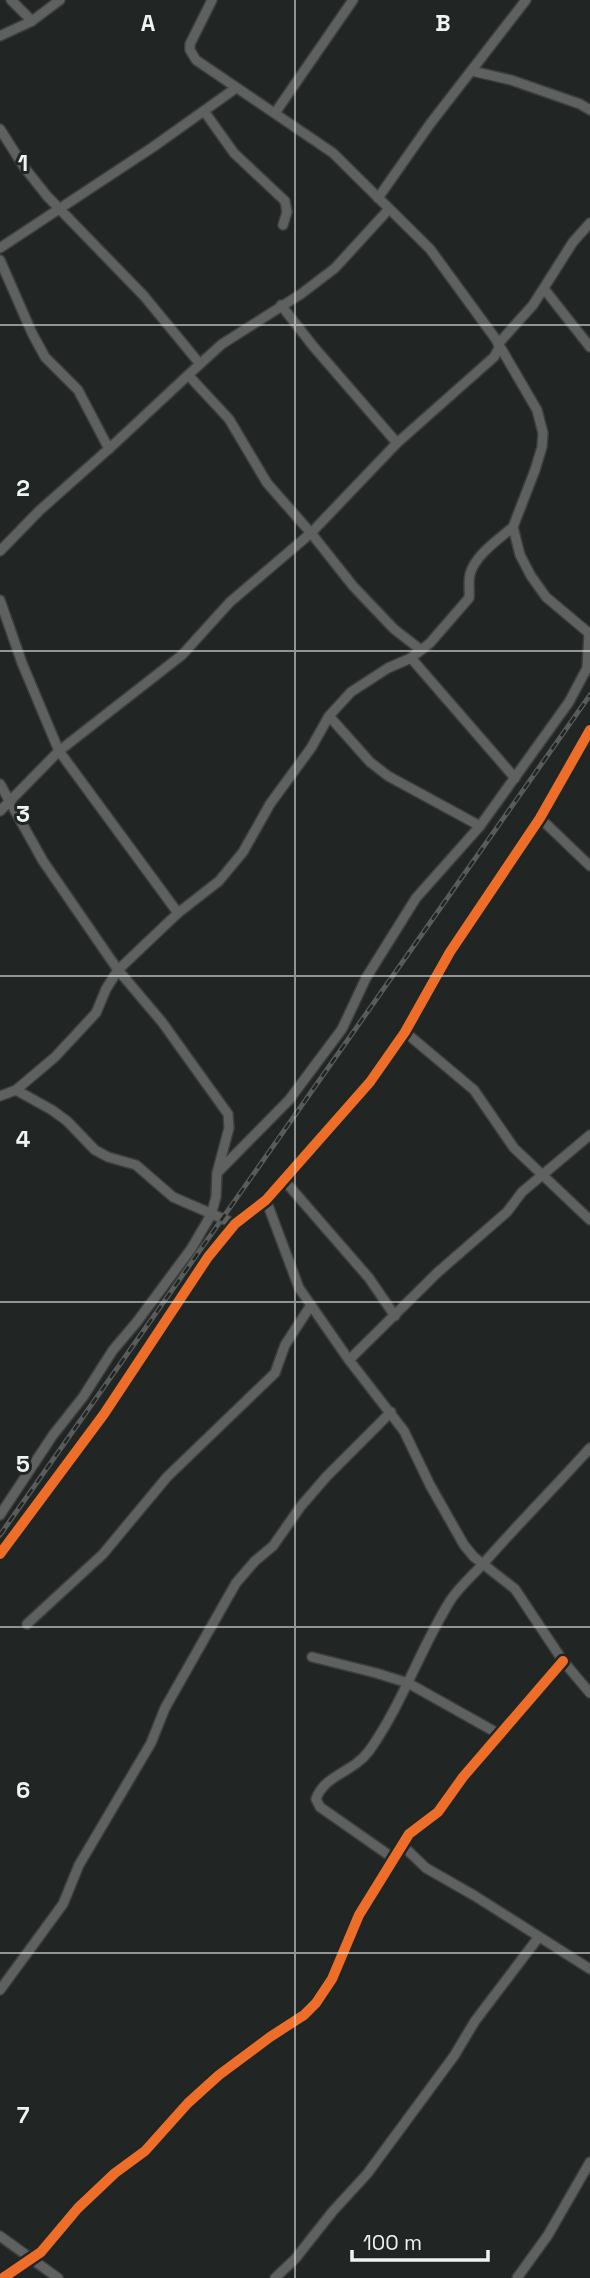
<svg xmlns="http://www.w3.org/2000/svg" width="590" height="2278" font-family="'Space Grotesk',sans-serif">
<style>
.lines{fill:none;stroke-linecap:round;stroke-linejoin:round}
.minor-casing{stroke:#3c3f3e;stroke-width:12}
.minor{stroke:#5e6160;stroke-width:9}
.rail-casing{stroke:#595c5a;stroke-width:5}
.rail{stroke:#202623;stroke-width:2.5;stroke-dasharray:8;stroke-linecap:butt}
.cycleway-casing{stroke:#202623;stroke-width:15}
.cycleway{stroke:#ee6e29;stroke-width:10}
.grid{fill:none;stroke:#eff3f2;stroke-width:2;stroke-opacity:0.55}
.grid-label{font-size:23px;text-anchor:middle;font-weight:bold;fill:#eff3f2;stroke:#202623;stroke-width:6;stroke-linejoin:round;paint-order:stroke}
</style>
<rect width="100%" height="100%" fill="#212523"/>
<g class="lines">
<g class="minor-casing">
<g id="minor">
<polyline points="11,0 32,21"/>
<polyline points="212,0 190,44 190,50 196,60 333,153 430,249 495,338 537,410 543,433 542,447 535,470 513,527 520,555 531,576 546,597 590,634"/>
<polyline points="0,36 32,21 60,0"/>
<polyline points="472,71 511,80 580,104 590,110"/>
<polyline points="204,111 234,153 285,201 287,212 283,225"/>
<polyline points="275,113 353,0"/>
<polyline points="0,129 24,167 47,196 144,296 200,364"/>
<polyline points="378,198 430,124 526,0"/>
<polyline points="0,248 153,147 236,88"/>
<polyline points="0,260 32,333 45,357 78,390 109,449"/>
<polyline points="545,290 590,347"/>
<polyline points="281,305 313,346 397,443"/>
<polyline points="498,344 533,305 573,242 590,223"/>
<polyline points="189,376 229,419 267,483 311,533 353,586 394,629 421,650"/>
<polyline points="0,551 39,511 112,446 200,364 222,344 301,294 335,268 389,209"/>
<polyline points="0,600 22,663 59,751 178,913"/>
<polyline points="411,658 515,778"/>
<polyline points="329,716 370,762 388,776 480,826"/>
<polyline points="0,784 43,861 118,970 162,1022 228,1114 229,1128 217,1173 216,1197 211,1215 191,1249 136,1323 113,1350 83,1397 53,1435 0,1515"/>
<polyline points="0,811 59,751 182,655 230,602 311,533 397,443 494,357 499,348"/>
<polyline points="540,818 590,866"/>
<polyline points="405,1032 474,1090 514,1148 590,1220"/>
<polyline points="16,1090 52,1110 67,1121 95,1150 108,1157 136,1165 173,1197 235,1224"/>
<path d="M0,1096L16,1090L55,1057L96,1013L106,989L118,970L178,913L219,881L243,852L270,804L311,748L329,716L351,692L388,668L411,658L430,643L469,598C470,590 468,582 470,574C475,555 499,539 513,527"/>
<polyline points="218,1172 289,1100 342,1029 366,978 416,898 480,826 569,702 587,668 589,633"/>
<polyline points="283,1179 369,1278 395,1316"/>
<polyline points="266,1200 299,1288 349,1360 404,1431 430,1485 464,1545 474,1557 515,1589 563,1661 590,1693"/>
<polyline points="349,1360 437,1273 507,1212 522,1192 590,1135"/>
<polyline points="0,1554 104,1414 208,1257 235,1224 266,1200 370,1082 405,1032 450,952 540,818 590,730"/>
<polyline points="27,1624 103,1554 167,1477 275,1373 285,1345 311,1305"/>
<polyline points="312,1657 376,1673 408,1683 499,1734"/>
<polyline points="402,1845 426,1868 475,1896 590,1969"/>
<path d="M393,1858L320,1807L316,1799C325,1774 353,1773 369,1751C402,1705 420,1649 450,1601C458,1588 471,1577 482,1565C517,1525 554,1488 590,1448"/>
<polyline points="0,1990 63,1904 79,1865 151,1743 165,1708 236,1583 255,1561 273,1546 301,1506 327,1476 391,1412"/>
<polyline points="0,2236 58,2278"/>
<polyline points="3,2278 41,2252 78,2208 115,2173 145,2151 188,2103 219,2075 270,2037 304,2015 316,2003 332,1979 359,1915 409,1834 438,1812 463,1777 563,1661"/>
<polyline points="275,2278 295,2259 333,2211 367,2174 454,2056 475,2021 538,1938"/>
<polyline points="517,2278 548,2235 590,2162"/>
</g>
</g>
<use href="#minor" class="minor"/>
<g class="rail-casing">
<polyline id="rail" points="0,1535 590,695"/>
</g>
<use href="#rail" class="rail"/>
<g class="cycleway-casing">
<g id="cycleway">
<polyline points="0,1554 104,1414 208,1257 235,1224 266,1200 370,1082 405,1032 450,952 540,818 590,730"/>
<polyline points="3,2278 41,2252 78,2208 115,2173 145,2151 188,2103 219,2075 270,2037 304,2015 316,2003 332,1979 359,1915 409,1834 438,1812 463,1777 563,1661"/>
</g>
</g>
<use href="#cycleway" class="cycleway"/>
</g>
<path class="grid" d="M295,0V2278M0,325H590M0,651H590M0,976H590M0,1302H590M0,1627H590M0,1953H590"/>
<g class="grid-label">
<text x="148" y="31">A</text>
<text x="443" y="31">B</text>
<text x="23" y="171">1</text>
<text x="23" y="496">2</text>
<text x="23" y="822">3</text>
<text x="23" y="1147">4</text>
<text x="23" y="1472">5</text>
<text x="23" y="1798">6</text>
<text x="23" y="2123">7</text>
</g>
<path d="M352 2250v10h136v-10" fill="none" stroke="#eff3f2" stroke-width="3.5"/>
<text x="363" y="2250" font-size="21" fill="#eff3f2" stroke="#202623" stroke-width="5" paint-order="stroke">100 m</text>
</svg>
